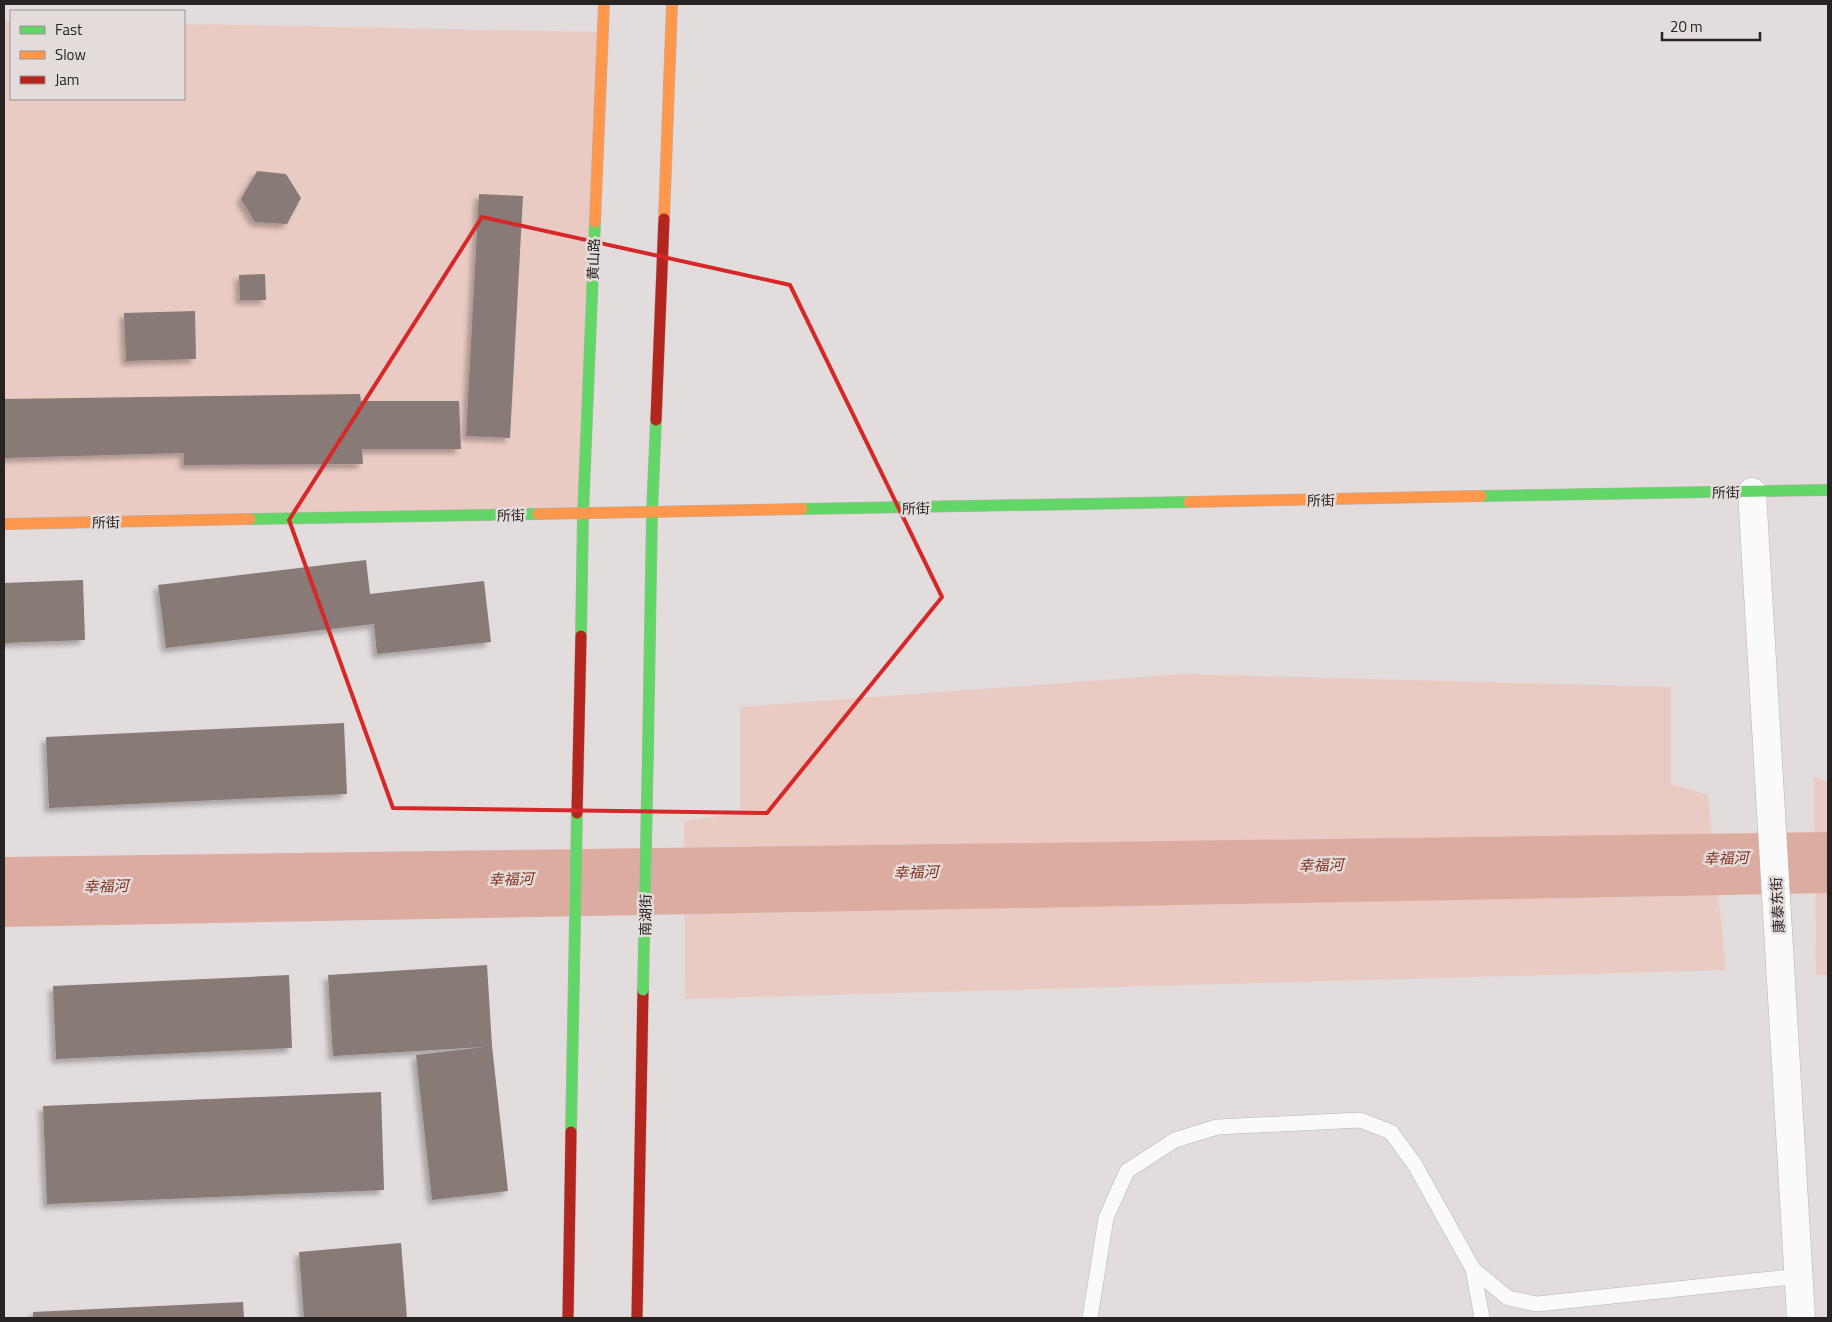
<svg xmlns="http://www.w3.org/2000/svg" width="1832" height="1322" font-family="'Titillium Web','Noto Sans SC',sans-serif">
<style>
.green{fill:#eacbc4}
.water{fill:#ddaca0}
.building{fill:#877a77;filter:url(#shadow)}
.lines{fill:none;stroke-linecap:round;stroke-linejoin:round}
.lane-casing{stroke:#b7b3b2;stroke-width:16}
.street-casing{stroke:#b7b3b2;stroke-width:29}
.fast-casing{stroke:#b7b3b2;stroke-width:12}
.slow-casing{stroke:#b7b3b2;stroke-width:12}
.jam-casing{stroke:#b7b3b2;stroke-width:12}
.lane{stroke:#fbfafa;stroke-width:15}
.street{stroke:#fbfafa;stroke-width:28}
.fast{stroke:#63d668;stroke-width:11}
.slow{stroke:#ff974d;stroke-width:11}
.jam{stroke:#b3261e;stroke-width:11}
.fast-bridge-casing{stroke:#b7b3b2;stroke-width:12;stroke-linecap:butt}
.fast-bridge{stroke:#63d668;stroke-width:11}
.marked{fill:none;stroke:#d62828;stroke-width:4;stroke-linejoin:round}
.labels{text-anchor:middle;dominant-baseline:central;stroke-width:5;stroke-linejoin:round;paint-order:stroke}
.street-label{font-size:14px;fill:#262322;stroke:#e4dcda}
.water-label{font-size:15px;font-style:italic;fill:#83321f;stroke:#e4dcda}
</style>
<defs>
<filter id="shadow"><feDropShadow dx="-4.5" dy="4.5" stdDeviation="2.5" flood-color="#0004"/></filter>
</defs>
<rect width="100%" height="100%" fill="#e2dddc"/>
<g class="green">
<polygon points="4,21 11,21 11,99 184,99 184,24 603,32 583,514 4,530"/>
<polygon points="1182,674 1671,687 1671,784 1708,795 1726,970 685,999 684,821 740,813 740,707"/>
<polygon points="1814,777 1828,782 1828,975 1816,975"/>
</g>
<polygon class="water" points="1828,832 1828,893 4,927 4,857"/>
<g class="building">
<polygon points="257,171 286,174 301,198 287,224 255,222 241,199"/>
<polygon points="479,194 523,196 510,438 466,436"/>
<polygon points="265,274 266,300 240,300 239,275"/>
<polygon points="195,311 196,359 126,361 124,313"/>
<polygon points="360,394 361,401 459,401 461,449 362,449 363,464 184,465 184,453 4,458 4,399"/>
<polygon points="366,560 370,594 484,581 491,642 377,654 374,624 166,648 158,585"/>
<polygon points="83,580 85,640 4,643 4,583"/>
<polygon points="344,723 347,794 49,808 46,737"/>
<polygon points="487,965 492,1046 508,1191 432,1200 416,1055 484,1047 333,1056 328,975"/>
<polygon points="289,975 292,1048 56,1059 53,986"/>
<polygon points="381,1092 384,1190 47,1204 43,1106"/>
<polygon points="401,1243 407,1318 304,1318 299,1252"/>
<polygon points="243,1302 244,1318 33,1318 33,1312"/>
</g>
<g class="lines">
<g class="lane-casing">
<g id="lane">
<polyline points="1473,1269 1508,1298 1537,1304 1800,1276"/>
<polyline points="1090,1318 1106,1218 1127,1171 1175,1140 1217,1127 1360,1120 1391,1132 1415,1165 1473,1269 1482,1318"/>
</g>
</g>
<g class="street-casing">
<polyline id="street" points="1752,492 1801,1318"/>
</g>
<g class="fast-casing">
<g id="fast">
<polyline points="1481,496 1828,490"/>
<polyline points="802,509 1189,502"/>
<polyline points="250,519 538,514"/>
<polyline points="581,636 583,514 595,222"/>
<polyline points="648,748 652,513 656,420"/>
<polyline points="571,1132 577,813"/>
</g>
</g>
<g class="slow-casing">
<g id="slow">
<polyline points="664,219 672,4"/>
<polyline points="595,222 604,4"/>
<polyline points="1189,502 1481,496"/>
<polyline points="538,514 802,509"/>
<polyline points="4,524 250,519"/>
</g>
</g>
<g class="jam-casing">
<g id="jam">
<polyline points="656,420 664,219"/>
<polyline points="577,813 581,636"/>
<polyline points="568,1318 571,1132"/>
<polyline points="637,1318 643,990"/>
</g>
</g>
<use href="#lane" class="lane"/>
<use href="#street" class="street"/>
<use href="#fast" class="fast"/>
<use href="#slow" class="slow"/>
<use href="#jam" class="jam"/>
<g class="fast-bridge-casing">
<polyline id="fast-bridge" points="643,990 648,748"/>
</g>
<use href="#fast-bridge" class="fast-bridge"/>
</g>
<path class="marked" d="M482,217L790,285L942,597L767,813L393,808L289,520Z"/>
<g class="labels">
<g class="street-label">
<text transform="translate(593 259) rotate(-88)">黄山路</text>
<text transform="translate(1726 492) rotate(-1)">所街</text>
<text transform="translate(1321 500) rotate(-1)">所街</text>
<text transform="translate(916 508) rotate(-1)">所街</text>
<text transform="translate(511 515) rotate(-1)">所街</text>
<text transform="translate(106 522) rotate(-1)">所街</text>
<text transform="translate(1777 905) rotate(-93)">康泰东街</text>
<text transform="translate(645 915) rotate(-89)">南湖街</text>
</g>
<g class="water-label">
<text transform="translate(1726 858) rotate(-1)">幸福河</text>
<text transform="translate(1321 865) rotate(-1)">幸福河</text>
<text transform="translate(916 872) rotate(-1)">幸福河</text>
<text transform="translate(511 879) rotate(-1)">幸福河</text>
<text transform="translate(106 886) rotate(-1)">幸福河</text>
</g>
</g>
<rect width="1832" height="1322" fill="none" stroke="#262322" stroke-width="10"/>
<rect x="10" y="10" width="175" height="90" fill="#e4dcda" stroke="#989290"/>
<rect x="20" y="26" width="25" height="8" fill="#63d668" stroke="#989290"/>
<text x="55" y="35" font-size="15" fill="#262322">Fast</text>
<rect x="20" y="51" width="25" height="8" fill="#ff974d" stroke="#989290"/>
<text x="55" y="60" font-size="15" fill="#262322">Slow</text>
<rect x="20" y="76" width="25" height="8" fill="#b3261e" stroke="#989290"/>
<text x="55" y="85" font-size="15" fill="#262322">Jam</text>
<path d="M1662 32v8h98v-8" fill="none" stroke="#262322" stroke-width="2.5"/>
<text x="1670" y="32" font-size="15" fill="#262322" stroke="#e4dcda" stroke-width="4" paint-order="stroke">20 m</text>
</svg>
